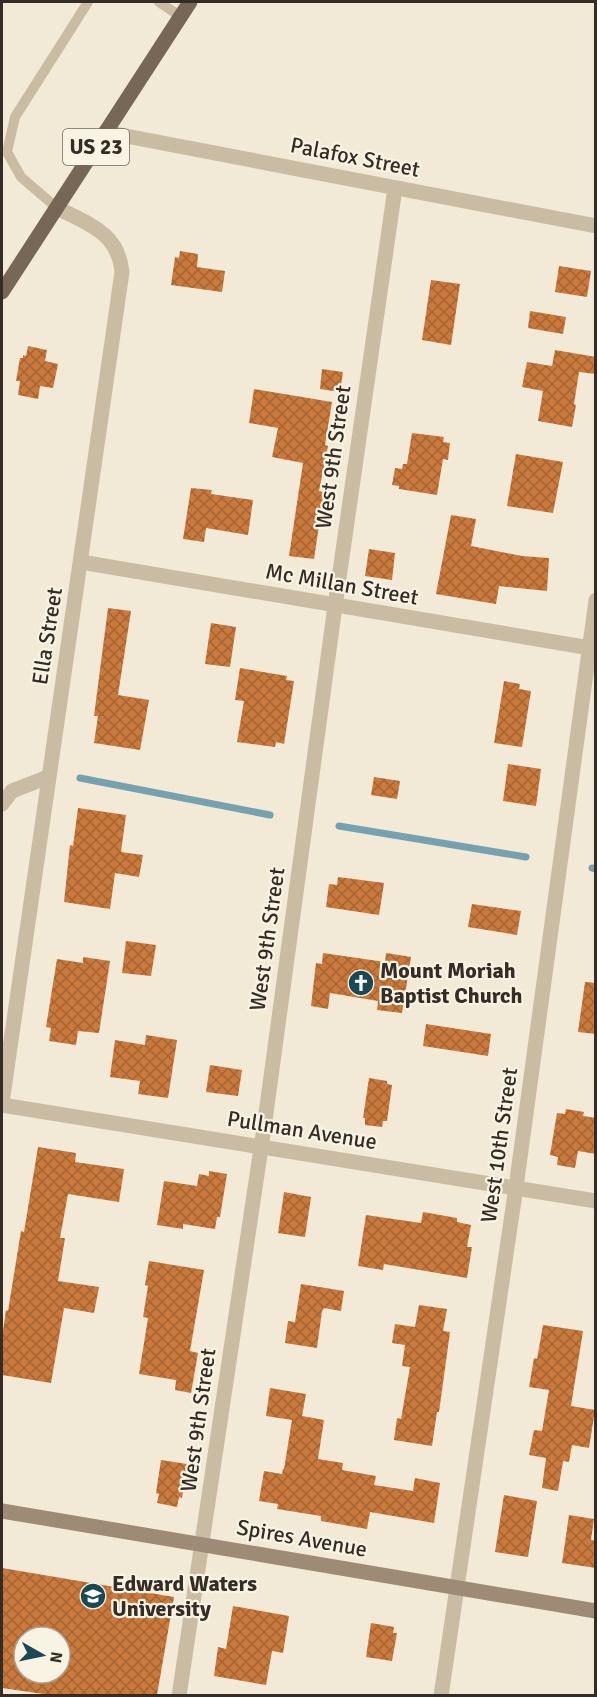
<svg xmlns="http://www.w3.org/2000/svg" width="597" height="1697" font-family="Signika,sans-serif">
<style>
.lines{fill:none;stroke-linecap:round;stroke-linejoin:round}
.stream{stroke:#76a2af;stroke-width:7}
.building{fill:url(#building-cross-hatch);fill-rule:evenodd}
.service{stroke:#cabca3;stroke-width:10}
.minor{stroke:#cabca3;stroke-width:15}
.secondary{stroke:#9d8b75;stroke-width:15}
.primary{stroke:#776756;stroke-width:15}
.labels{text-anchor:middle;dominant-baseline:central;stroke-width:4.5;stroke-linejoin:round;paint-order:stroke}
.shield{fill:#f9f3e4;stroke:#70685e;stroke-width:1.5}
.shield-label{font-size:21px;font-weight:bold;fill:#352d25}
.street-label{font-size:22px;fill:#352d25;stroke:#f9f3e4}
.poi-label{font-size:22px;font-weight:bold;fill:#352d25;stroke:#f9f3e4;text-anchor:start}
</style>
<defs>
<pattern id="building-cross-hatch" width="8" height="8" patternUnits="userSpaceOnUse" patternTransform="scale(1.5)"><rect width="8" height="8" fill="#ca793d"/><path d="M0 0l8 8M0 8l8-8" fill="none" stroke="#a56433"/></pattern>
</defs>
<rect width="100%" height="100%" fill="#f2ead7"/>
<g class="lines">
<g class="stream">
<polyline points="80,778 270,815"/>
<polyline points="339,826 526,857"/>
<polyline points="592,868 596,869"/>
</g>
</g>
<g class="building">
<polygon points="180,251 198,254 197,267 225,271 222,292 171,285 175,257 179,258"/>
<polygon points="559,266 591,271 587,297 555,292"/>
<polygon points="431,280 460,284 451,345 422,340"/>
<polygon points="530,311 566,317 563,334 528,328"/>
<polygon points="28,346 47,350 45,361 58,364 53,388 40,386 38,399 18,395 20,381 16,381 20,358 23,358 23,355 26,356"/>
<polygon points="555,350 596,357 596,374 579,372 574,404 576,405 572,427 538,421 543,391 522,387 527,362 552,366"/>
<polygon points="322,369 343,372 340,392 320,389"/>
<polygon points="254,389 332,402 325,445 328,446 319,491 324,492 314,559 289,556 303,463 272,457 278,428 249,423"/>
<polygon points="412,433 444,437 443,442 450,443 448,460 443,459 437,495 399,489 399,486 392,485 395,468 402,469 403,464 407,464"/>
<polygon points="516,454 563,462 553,513 507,506"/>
<polygon points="191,488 212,490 211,494 253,500 248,535 206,528 204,542 183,539"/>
<polygon points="451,515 476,519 471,546 522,556 549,558 547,591 499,586 496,604 436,594"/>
<polygon points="369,549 395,553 392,580 365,576"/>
<polygon points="108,608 131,611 118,695 149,700 140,750 94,743 98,716 94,716"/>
<polygon points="211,623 236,627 230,667 205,664"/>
<polygon points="240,668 287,676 286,680 294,681 284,744 276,742 275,747 237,742 244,701 235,700"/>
<polygon points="504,681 520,684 519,689 531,691 522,747 494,743"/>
<polygon points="508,764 541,769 536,806 503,801"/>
<polygon points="374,777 400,781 397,799 371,795"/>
<polygon points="78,808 126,815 121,852 143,855 139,877 115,873 110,909 64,902 70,845 73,846"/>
<polygon points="338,877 384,883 379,915 326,907 329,884 337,885"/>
<polygon points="472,904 521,911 517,935 468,927"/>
<polygon points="126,941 156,945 151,976 122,973"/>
<polygon points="323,953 385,962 386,953 411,957 402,1013 377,1010 378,1001 330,993 328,1009 311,1006 316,963 322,964"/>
<polygon points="83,957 110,961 99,1033 78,1031 76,1045 49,1041 51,1028 46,1027 57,959 83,963"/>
<polygon points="585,982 596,983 596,1034 578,1032"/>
<polygon points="426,1024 491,1034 488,1056 423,1046"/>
<polygon points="146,1035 177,1040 168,1098 138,1094 140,1081 110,1077 115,1040 145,1045"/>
<polygon points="210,1065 242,1070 238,1096 206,1092"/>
<polygon points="369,1078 387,1081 387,1084 392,1085 387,1121 383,1121 382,1127 365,1125 365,1118 363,1118"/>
<polygon points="566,1109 584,1112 583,1116 596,1118 596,1154 578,1151 575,1168 557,1165 558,1157 550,1155 557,1113 565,1114"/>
<polygon points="38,1147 76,1153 75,1162 124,1169 119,1202 68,1194 60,1238 65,1238 58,1281 99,1287 94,1313 64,1308 51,1383 2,1375 2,1338 6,1310 8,1311 21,1231 24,1232"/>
<polygon points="209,1171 227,1174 220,1217 217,1217 215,1229 183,1224 183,1229 157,1225 164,1181 197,1186 199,1174 209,1176"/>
<polygon points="284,1192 311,1197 305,1237 278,1233"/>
<polygon points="423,1212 457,1218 457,1222 471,1225 467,1247 472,1247 467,1278 384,1264 383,1270 358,1266 366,1215 421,1223"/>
<polygon points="149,1261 204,1270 190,1351 198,1353 191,1393 175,1390 176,1380 139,1374 148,1318 143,1317 148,1286 145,1285"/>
<polygon points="301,1284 344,1291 341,1311 324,1308 322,1311 317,1348 285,1343 288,1321 295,1322"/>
<polygon points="419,1305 447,1309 443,1331 450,1332 439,1412 437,1412 432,1446 394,1440 397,1418 401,1419 410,1367 402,1366 405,1345 392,1343 395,1324 415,1327"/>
<polygon points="543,1325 583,1331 571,1406 595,1410 589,1448 572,1445 569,1462 563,1461 558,1491 542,1488 546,1458 529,1455 534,1430 542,1431 549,1390 529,1387 534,1358 537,1359"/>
<polygon points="270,1388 306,1394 302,1416 324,1420 318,1459 343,1463 342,1470 376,1476 374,1485 413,1491 415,1478 440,1483 434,1523 370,1512 367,1529 321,1521 321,1516 277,1509 278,1504 259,1501 264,1471 282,1474 283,1469 284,1469 292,1420 266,1416"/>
<polygon points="161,1460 187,1464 182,1498 179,1497 177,1507 157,1503 159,1494 156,1493"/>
<polygon points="504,1495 537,1501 528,1557 495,1552"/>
<polygon points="569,1515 594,1519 591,1540 596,1541 596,1568 562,1563"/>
<path d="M2,1568L174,1597L157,1695H50L2,1688ZM24,1637H60V1673H24Z"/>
<polygon points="233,1606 289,1616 283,1653 272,1651 266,1685 214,1676 218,1647 226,1649"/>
<polygon points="371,1623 394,1627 393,1633 397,1633 392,1661 366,1657"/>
</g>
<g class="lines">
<g class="service">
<polyline points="159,2 180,16"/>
<polyline points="57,208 21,177 7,152 15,117 88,2"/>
</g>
<g class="minor">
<polyline points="105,132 596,226"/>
<polyline points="81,562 596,649"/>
<polyline points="2,804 12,791 48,777"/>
<path d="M2,1103L122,272C118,232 88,224 57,208"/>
<polyline points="2,1105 596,1201"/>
<polyline points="179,1696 264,1128 335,606 395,188"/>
<polyline points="441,1696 516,1187 596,600"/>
</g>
<polyline class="secondary" points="2,1511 596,1611"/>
<polyline class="primary" points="2,292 190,2"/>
</g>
<defs>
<g id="church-disc" transform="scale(1.35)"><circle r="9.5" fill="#1a4857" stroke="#f9f3e4"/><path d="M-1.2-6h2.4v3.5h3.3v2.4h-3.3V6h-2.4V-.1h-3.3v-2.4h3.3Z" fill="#fff"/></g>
<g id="university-disc" transform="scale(1.35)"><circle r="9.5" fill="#1a4857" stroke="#f9f3e4"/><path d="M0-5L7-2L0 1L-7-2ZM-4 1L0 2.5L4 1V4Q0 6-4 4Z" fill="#fff"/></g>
</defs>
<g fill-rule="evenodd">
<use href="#church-disc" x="361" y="983"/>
<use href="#university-disc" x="93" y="1596"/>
</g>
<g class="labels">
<rect class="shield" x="63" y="129" width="66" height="36" rx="4.5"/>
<g class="shield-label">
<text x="96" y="147">US 23</text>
</g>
<g class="street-label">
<text transform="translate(355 157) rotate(11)">Palafox Street</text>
<text transform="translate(333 457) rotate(-82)">West 9th Street</text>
<text transform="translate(342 584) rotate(10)">Mc Millan Street</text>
<text transform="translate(47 636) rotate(-81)">Ella Street</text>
<text transform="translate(267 939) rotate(-82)">West 9th Street</text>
<text transform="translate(302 1130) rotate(9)">Pullman Avenue</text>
<text transform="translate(499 1145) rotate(-82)">West 10th Street</text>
<text transform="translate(198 1420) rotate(-82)">West 9th Street</text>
<text transform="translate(302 1538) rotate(10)">Spires Avenue</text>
</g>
<g class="poi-label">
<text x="380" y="970">Mount Moriah<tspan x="380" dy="25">Baptist Church</tspan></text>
<text x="112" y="1583">Edward Waters<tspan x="112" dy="25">University</tspan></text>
</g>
</g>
<rect width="597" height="1697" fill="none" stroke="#352d25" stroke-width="6"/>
<g transform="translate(42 1655) rotate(99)"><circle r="28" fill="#f9f3e4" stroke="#aba498" stroke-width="1.5"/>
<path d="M0-4.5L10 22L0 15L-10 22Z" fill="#1a4857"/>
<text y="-9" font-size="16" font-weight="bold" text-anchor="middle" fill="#352d25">N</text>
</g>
</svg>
